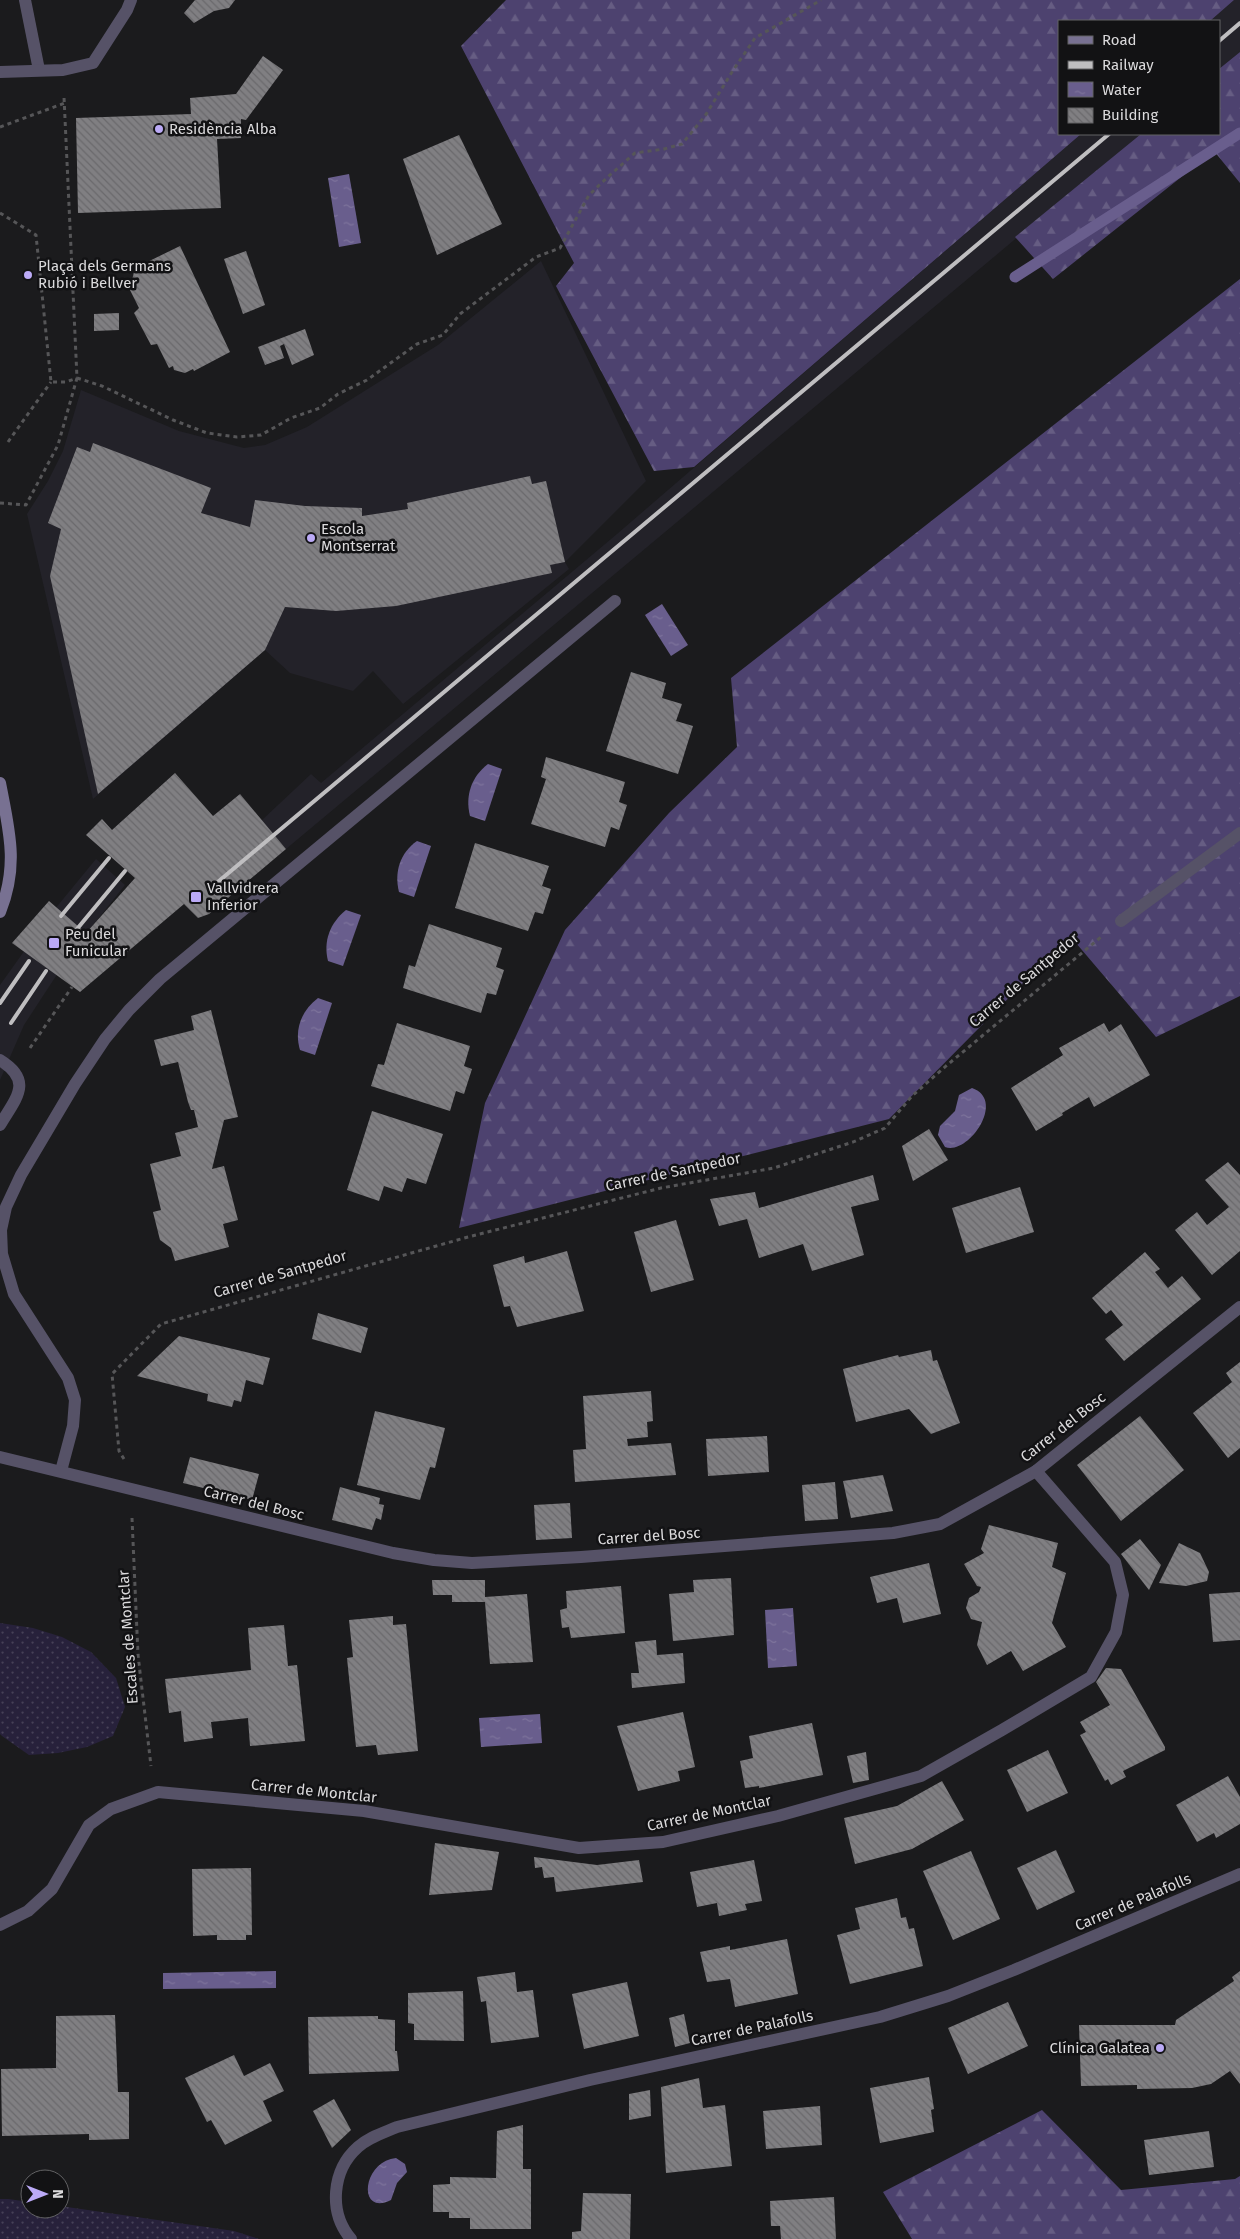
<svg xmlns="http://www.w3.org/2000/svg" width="1240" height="2239" font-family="'Fira Sans',sans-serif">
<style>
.built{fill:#232229}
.grass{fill:url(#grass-dots)}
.forest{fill:url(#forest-firs)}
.water{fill:url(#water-ripples)}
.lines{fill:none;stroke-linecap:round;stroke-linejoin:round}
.stream{stroke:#695e8d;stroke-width:11}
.building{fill:url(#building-back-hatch)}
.path{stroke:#565658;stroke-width:3;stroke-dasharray:4 4;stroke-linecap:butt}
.service{stroke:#565267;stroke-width:12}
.minor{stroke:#565267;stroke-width:12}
.secondary{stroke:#787192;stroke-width:12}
.rail{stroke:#bfbec0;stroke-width:4}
.poi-dot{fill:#bbaaf6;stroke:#121214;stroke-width:2}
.labels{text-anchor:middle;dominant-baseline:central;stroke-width:5;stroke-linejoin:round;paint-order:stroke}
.poi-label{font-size:15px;fill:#dbdadc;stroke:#121214;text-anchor:start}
.street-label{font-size:15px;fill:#dbdadc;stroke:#121214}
</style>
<defs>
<pattern id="grass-dots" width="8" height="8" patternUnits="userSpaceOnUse" patternTransform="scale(1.25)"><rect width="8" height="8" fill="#27213b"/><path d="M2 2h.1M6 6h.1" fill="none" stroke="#464157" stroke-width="1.8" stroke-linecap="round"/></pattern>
<pattern id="forest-firs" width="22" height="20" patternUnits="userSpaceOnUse" patternTransform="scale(1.25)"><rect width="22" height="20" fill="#4d426f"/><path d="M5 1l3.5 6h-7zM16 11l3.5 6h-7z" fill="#665d83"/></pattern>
<pattern id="water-ripples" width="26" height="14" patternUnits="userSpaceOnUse" patternTransform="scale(1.25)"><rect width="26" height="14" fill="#695e8d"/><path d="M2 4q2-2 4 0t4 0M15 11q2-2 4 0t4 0" fill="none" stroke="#7e749c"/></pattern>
<pattern id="building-back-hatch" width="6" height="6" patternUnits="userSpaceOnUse" patternTransform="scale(1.25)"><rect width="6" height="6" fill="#807f82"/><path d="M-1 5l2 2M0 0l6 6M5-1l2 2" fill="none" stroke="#6a696c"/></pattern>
</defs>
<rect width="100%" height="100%" fill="#1b1b1d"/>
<g class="built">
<polygon points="1234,0 1240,0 1240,52 1219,69 1219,21 1210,21"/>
<polygon points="1081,134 1141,134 286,849 261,821 311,774 321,783 617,534"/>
<polygon points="541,261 646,481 565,562 569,569 403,704 373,671 353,691 290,673 265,650 93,799 27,514 48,481 63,451 81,390 179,431 244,448 265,445 307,427 438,345"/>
<polygon points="96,859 125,885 71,953 24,1025 0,1080 0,985 50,915"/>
</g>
<g class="grass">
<polygon points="0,1623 33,1628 62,1637 91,1652 116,1678 125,1707 113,1736 87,1747 58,1753 29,1755 2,1736 0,1734"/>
<polygon points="8,2199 30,2202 30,2209 60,2209 60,2206 234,2231 259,2239 0,2239 0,2199"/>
</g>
<g class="forest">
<polygon points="506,0 1234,0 1210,21 1059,21 1059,134 1081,134 694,467 654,471 556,286 574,263 461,46"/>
<polygon points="1240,52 1240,183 1214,151 1053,279 1015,237 1141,134 1219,134 1219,69"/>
<polygon points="1240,279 1240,996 1156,1037 1070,936 889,1119 459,1228 485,1103 565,930 669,813 737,747 731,678"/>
<polygon points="1042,2110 1121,2190 1235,2179 1240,2176 1240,2239 912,2239 883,2192"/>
</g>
<g class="water">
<polygon points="349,174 361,243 339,247 328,178"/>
<polygon points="662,604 688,645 671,656 645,615"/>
<path d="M488,764L502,769L485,821L470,816C465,796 471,777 488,764Z"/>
<path d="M417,841L431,846L414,897L399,892C394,872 400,853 417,841Z"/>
<path d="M346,910L361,915L343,966L328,961C323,941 330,923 346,910Z"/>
<path d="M318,998L332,1003L315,1055L300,1050C294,1030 301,1011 318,998Z"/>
<path d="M972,1088C1007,1100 968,1156 945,1147L938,1135L940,1126L955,1111L959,1095Z"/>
<polygon points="793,1608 797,1666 768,1668 765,1610"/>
<polygon points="540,1714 542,1743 481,1747 479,1718"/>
<polygon points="276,1971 276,1988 163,1989 163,1973"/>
<path d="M396,2158L405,2164L407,2172L397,2183L391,2200C357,2217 362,2161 396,2158Z"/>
</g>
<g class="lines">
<polyline class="stream" points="1015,277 1240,133"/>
</g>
<g class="building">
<polygon points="195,0 235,0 229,8 214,11 194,23 184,13"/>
<polygon points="263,56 283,70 246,120 241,119 241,138 217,139 221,208 78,213 76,118 191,114 190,98 236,94"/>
<polygon points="459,135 502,224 437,255 403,159"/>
<polygon points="180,246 230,352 194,371 193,369 185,373 174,370 173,366 169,368 157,344 151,345 134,313 139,308 129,288 134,286 132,280 135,268"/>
<polygon points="246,251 265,305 243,314 224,259"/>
<polygon points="119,313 119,330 94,331 94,314"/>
<polygon points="305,329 314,355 292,365 284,344 280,346 284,358 265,365 258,347"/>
<polygon points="93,443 211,488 201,513 250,527 255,500 305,506 362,508 362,516 408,509 407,503 530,476 532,484 546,481 565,562 550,565 552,573 396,606 336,611 285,607 265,650 98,794 50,576 61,529 48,523 77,447 90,452"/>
<polygon points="631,672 666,683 662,698 682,704 676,721 693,726 678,774 606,751"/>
<polygon points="546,757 625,782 619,802 627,805 619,830 611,827 605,847 531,824 546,779 541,777"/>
<polygon points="175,773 213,816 240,794 286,849 209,914 198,918 184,904 80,992 12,943 49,901 86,933 135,878 86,835 102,819 112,830"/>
<polygon points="475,843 549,866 542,886 551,889 543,914 535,912 528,931 455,908"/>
<polygon points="429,924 502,948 496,967 504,970 496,995 487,993 481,1013 403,988 409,965 415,967"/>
<polygon points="211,1010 238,1117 224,1120 212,1169 224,1166 238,1220 223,1224 229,1247 175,1261 171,1248 160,1240 153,1212 161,1210 150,1164 181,1156 175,1133 198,1127 194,1110 191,1110 188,1102 178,1062 161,1066 154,1040 194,1030 191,1016"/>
<polygon points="397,1023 470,1046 464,1066 472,1069 464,1094 456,1091 450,1111 371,1086 378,1064 384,1065"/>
<polygon points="1104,1023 1109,1032 1121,1024 1150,1075 1094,1107 1089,1097 1062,1113 1063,1115 1036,1131 1011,1088 1063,1055 1059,1048"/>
<polygon points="372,1111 443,1134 426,1184 407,1178 402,1192 384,1186 379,1201 347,1190"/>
<polygon points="929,1129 948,1160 913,1181 902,1146"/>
<polygon points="1228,1162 1240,1175 1240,1251 1212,1275 1175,1230 1197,1212 1207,1225 1229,1207 1205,1180"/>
<polygon points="873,1175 879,1200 851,1207 864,1255 812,1271 803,1244 759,1258 747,1219 719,1226 710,1199 755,1192 759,1208"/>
<polygon points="1020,1187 1034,1232 966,1253 952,1208"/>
<polygon points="676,1220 694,1280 651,1292 634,1232"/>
<polygon points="567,1251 584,1311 517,1327 510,1306 504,1307 493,1265 524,1256 525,1263"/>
<polygon points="1145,1252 1160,1269 1155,1272 1168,1288 1182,1276 1201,1299 1124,1361 1105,1339 1123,1325 1111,1310 1106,1314 1092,1298"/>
<polygon points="318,1313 368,1328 361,1353 312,1339"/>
<polygon points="179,1336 270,1358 263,1385 246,1380 241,1402 234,1400 232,1407 207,1401 208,1394 137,1376"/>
<polygon points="931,1350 933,1361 937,1360 960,1423 931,1434 909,1409 856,1422 843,1369 898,1355 899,1357"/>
<polygon points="1240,1362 1240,1448 1228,1458 1193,1413 1232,1382 1226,1373"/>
<polygon points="651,1391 653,1421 647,1422 648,1437 627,1439 628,1446 671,1443 676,1475 575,1482 573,1450 586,1449 583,1396"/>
<polygon points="375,1411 445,1428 435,1468 430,1467 420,1500 357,1485"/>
<polygon points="1140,1416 1184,1470 1121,1521 1077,1465"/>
<polygon points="767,1436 769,1472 708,1476 706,1439"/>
<polygon points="190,1457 259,1474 252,1500 183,1483"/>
<polygon points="883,1475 893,1511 851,1518 843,1481"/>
<polygon points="835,1482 838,1519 805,1521 802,1485"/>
<polygon points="340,1487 380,1498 379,1504 384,1505 381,1520 376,1518 372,1530 332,1520"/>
<polygon points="570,1503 572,1538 536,1540 534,1505"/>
<polygon points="989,1525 1058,1543 1052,1567 1066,1573 1052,1623 1066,1647 1023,1671 1011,1651 987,1665 977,1645 982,1622 971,1619 966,1608 969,1598 979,1592 981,1587 977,1586 964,1564 984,1553 981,1549"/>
<polygon points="1140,1539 1161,1565 1149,1590 1121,1554"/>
<polygon points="1179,1543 1200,1553 1209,1572 1207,1581 1186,1586 1159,1583"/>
<polygon points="929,1563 941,1614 903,1623 897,1598 877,1603 870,1577"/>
<polygon points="731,1578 734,1635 673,1641 669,1594 694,1592 693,1580"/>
<polygon points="432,1580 485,1580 485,1597 527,1594 533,1662 490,1664 485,1602 452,1602 452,1595 433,1595"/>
<polygon points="621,1586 625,1633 571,1638 569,1627 562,1628 560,1610 567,1608 566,1591"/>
<polygon points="1240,1592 1240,1640 1213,1642 1209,1594"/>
<polygon points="393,1616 393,1625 406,1624 418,1751 378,1755 376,1745 356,1747 347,1658 353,1657 349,1620"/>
<polygon points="284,1625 288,1666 297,1665 305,1741 250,1746 248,1718 211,1722 213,1738 184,1742 181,1711 169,1713 165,1679 251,1670 248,1628"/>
<polygon points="656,1640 657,1655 683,1653 685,1683 632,1688 631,1673 639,1673 635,1642"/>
<polygon points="1106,1668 1121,1669 1165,1747 1165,1750 1123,1771 1126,1777 1111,1785 1108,1779 1105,1781 1080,1735 1086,1732 1080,1722 1110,1705 1096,1682"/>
<polygon points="683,1712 695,1767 678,1771 680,1781 638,1791 617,1726"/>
<polygon points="812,1723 823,1775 759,1788 759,1786 745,1788 740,1761 753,1758 749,1736"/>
<polygon points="1048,1750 1068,1793 1027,1812 1007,1770"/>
<polygon points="866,1752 869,1780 853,1783 847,1756"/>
<polygon points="1228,1776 1240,1797 1240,1824 1216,1838 1214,1833 1197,1842 1176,1805"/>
<polygon points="942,1781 964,1820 912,1849 855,1864 844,1818 897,1806"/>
<polygon points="435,1843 499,1852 492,1890 429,1895"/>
<polygon points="1056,1850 1075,1892 1037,1910 1017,1868"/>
<polygon points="971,1851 1000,1919 953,1940 923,1871"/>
<polygon points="534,1857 597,1865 639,1860 643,1882 556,1892 554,1877 544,1878 542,1867 535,1868"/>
<polygon points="754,1860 762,1901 745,1904 747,1910 719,1916 717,1903 697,1907 690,1872"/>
<polygon points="251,1868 252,1935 246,1935 246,1940 217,1940 217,1935 193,1936 192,1869"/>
<polygon points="897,1898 901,1918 906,1917 909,1929 914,1928 923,1966 850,1984 837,1935 860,1929 855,1908"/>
<polygon points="787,1939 798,1994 735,2007 730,1979 707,1982 700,1952 730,1946 730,1950"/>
<polygon points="1240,1971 1240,2084 1230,2071 1211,2084 1192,2088 1137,2089 1137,2085 1081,2086 1079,2025 1175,2025 1176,2020 1234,1981 1232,1977"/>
<polygon points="515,1972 517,1992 533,1990 539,2037 491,2043 486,2001 481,2002 477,1977"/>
<polygon points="627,1982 639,2036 584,2049 572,1994"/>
<polygon points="463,1991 464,2041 414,2040 414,2024 408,2023 408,1993"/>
<polygon points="1008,2002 1028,2046 968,2074 948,2028"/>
<polygon points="684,2014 690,2043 675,2047 669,2018"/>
<polygon points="115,2015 118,2092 129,2092 129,2139 89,2140 89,2134 2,2136 1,2069 56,2068 56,2016"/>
<polygon points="378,2016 378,2019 395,2020 395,2051 397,2051 399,2071 309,2074 308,2017"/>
<polygon points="234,2055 244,2076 270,2063 284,2091 263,2101 272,2121 225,2145 211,2120 207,2122 185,2078"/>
<polygon points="929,2077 934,2109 931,2110 934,2132 880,2143 870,2088"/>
<polygon points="699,2078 703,2108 725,2105 732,2166 666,2173 661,2087"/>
<polygon points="650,2090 651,2116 629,2120 629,2094"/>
<polygon points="334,2099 351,2130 332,2148 313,2111"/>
<polygon points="820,2106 822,2145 766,2149 763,2111"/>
<polygon points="523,2125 523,2169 531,2169 531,2229 470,2229 470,2218 449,2218 449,2212 433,2212 433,2185 450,2184 450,2177 496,2178 497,2131"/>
<polygon points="1209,2131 1214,2167 1149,2175 1144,2140"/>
<polygon points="583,2193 631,2194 630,2239 572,2239 572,2232 581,2231"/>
<polygon points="834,2197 836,2239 781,2239 780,2226 771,2226 770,2201"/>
</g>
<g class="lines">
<g class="path">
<polyline points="0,127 65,103"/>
<polyline points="0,213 36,235 51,382 66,382 77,378"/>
<polyline points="77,378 102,386 173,420 207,433 237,437 261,435 291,418 320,408 338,394 367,380 417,344 443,335 460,314 536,257 560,248 589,195 611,174 635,153 664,149 682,144 705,116 732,72 755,38 821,0"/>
<polyline points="8,442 51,382"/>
<polyline points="0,503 26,505 58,445 77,378 64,97"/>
<polyline points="30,1048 72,987"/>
<polyline points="124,1459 119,1451 112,1374 161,1324 468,1237 661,1188 774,1168 853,1142 885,1128 912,1096 946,1066 1101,937"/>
<polyline points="132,1518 138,1655 151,1766"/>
</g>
<polyline class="service" points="61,1471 73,1426 75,1400 68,1378 14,1294 2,1254 1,1230 6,1207 21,1175 75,1084 105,1039 129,1010 160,979 615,601"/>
<g class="minor">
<polyline points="25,0 39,70"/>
<polyline points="0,72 63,70 93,63 127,10 131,0"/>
<polyline points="1121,921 1240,833"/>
<path d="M0,1060C34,1081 16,1098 0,1125"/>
<polyline points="0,1457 393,1553 434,1560 472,1563 581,1557 893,1533 940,1524 1036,1471 1240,1307"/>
<polyline points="0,1925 28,1911 52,1889 89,1825 111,1809 158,1792 364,1811 579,1848 663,1842 778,1816 921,1776 1002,1730 1091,1677 1116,1632 1123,1595 1115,1562 1036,1471"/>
<path d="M351,2239C328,2212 332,2170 358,2147C369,2137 383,2133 397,2127L590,2080L880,2017L948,1996L1014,1970L1240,1874"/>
</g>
<path class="secondary" d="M0,783C9,830 19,865 0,912"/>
<g class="rail">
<polyline points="1219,41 1240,23"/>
<polyline points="213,886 1109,134"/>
<polyline points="61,916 109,858"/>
<polyline points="77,929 125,871"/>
<polyline points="0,1003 29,961"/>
<polyline points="11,1023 46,971"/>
</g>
</g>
<g class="poi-dot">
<circle cx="159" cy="129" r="5"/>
<circle cx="28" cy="275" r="5"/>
<circle cx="311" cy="538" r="5"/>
<rect x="190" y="891" width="12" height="12" rx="2.5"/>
<rect x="48" y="937" width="12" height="12" rx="2.5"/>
<circle cx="1160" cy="2048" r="5"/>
</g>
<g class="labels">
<g class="poi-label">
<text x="169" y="129">Residència Alba</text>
<text x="38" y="266">Plaça dels Germans<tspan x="38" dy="17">Rubió i Bellver</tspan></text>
<text x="321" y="529">Escola<tspan x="321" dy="17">Montserrat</tspan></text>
<text x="207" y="888">Vallvidrera<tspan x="207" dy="17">Inferior</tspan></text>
<text x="65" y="934">Peu del<tspan x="65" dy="17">Funicular</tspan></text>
<text x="1150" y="2048" text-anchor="end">Clínica Galatea</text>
</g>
<g class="street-label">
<text transform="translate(1024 980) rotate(-40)">Carrer de Santpedor</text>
<text transform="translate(673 1172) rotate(-12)">Carrer de Santpedor</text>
<text transform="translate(280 1274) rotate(-16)">Carrer de Santpedor</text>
<text transform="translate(1063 1427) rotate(-38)">Carrer del Bosc</text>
<text transform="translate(254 1503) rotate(14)">Carrer del Bosc</text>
<text transform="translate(649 1536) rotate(-4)">Carrer del Bosc</text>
<text transform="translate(128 1637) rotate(-94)">Escales de Montclar</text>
<text transform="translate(314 1791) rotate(6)">Carrer de Montclar</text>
<text transform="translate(709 1813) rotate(-12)">Carrer de Montclar</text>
<text transform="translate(1133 1902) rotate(-23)">Carrer de Palafolls</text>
<text transform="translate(752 2028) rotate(-12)">Carrer de Palafolls</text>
</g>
</g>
<rect x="1058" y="20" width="162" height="115" fill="#121214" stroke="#626264"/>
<rect x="1068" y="36" width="25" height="8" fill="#787192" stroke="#626264"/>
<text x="1102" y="45" font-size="15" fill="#dbdadc">Road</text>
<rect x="1068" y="61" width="25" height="8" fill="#bfbec0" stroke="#626264"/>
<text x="1102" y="70" font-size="15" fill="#dbdadc">Railway</text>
<rect x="1068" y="82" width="25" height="15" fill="url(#water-ripples)" stroke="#626264"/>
<text x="1102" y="95" font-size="15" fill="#dbdadc">Water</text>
<rect x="1068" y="108" width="25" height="15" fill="url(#building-back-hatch)" stroke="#626264"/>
<text x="1102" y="120" font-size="15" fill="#dbdadc">Building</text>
<g transform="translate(45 2194) rotate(90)"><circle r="24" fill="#121214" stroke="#626264"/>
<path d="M0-4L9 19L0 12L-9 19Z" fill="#bbaaf6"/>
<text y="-8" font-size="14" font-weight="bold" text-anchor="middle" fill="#dbdadc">N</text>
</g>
</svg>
